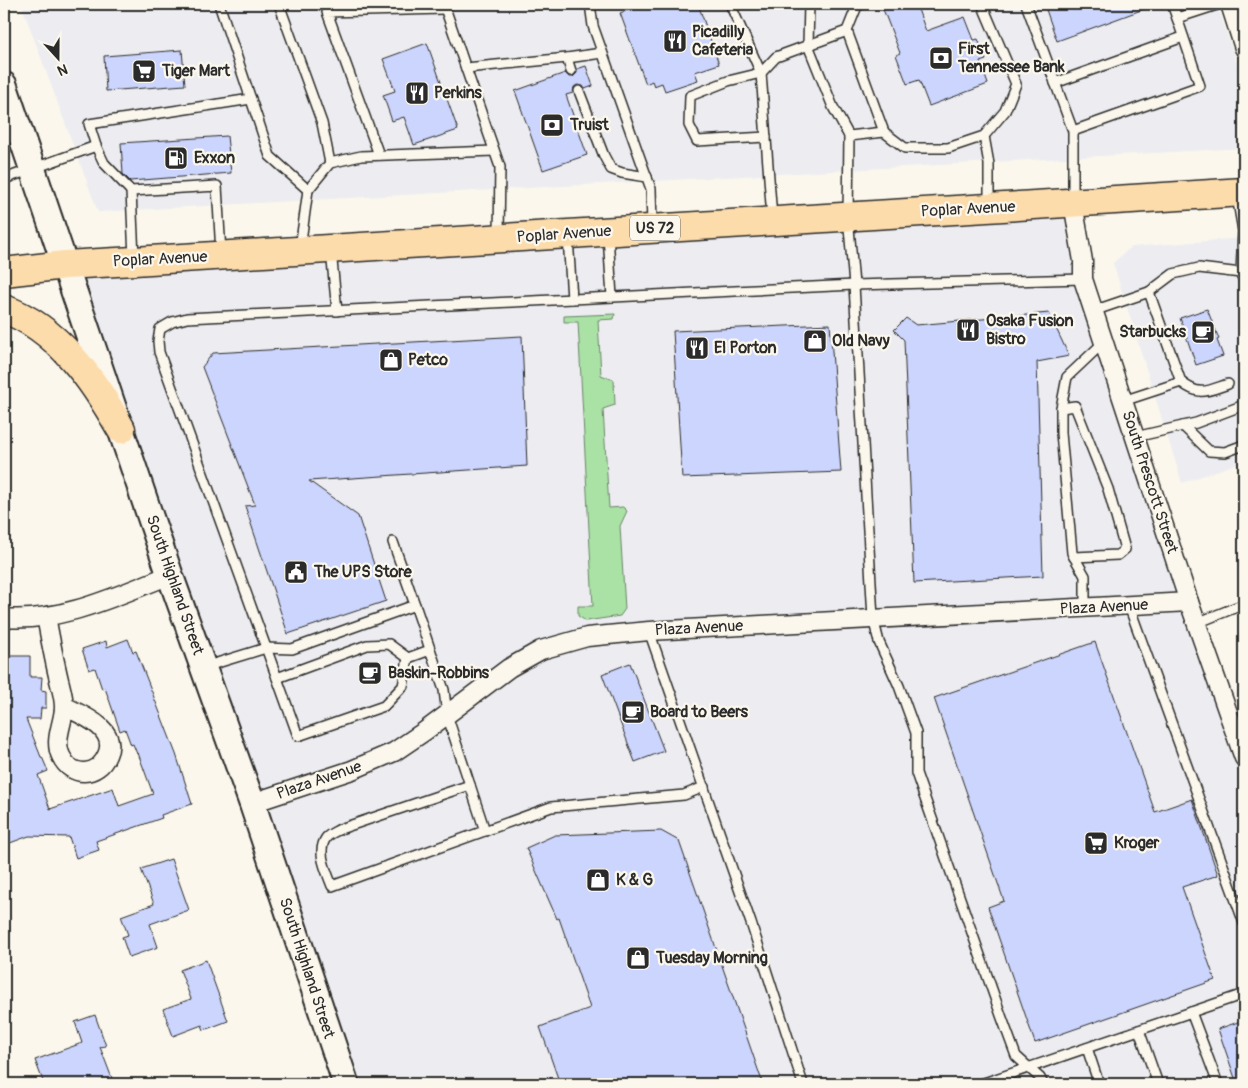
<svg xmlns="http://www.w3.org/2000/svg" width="1248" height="1088" font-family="Pangolin,sans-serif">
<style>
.built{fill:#ededf1}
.green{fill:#aae1a5;stroke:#6a8668}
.building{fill:#cbd5fd;stroke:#2b2b2b}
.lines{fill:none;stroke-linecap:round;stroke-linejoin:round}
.service-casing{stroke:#2b2b2b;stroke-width:12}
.minor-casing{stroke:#2b2b2b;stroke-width:21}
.secondary-casing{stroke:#2b2b2b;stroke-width:29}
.primary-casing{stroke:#2b2b2b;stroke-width:31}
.service{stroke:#fbf7ec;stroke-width:9}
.minor{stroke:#fbf7ec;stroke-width:18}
.secondary{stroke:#fbf7ec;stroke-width:25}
.primary{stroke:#fddcac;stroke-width:28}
.labels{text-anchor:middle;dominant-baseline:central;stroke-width:4.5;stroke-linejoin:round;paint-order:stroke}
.shield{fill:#fbf7ec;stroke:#696865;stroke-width:1}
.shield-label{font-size:15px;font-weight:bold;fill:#2b2b2b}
.poi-label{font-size:16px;font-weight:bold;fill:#2b2b2b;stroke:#fbf7ec;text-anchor:start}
.street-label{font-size:16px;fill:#2b2b2b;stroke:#fbf7ec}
</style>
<rect width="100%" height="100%" fill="#fbf7ec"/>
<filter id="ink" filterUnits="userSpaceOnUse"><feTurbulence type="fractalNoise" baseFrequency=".02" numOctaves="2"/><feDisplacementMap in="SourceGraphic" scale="10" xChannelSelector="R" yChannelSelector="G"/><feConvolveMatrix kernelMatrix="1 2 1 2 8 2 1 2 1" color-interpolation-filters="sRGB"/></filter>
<g filter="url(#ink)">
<g class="built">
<polygon points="21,4 1217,4 1244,84 1244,148 98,212"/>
<polygon points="1073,203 1083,261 1244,758 1244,1084 346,1084 65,265"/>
<polygon points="1244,238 1244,461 1182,483 1113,263 1131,247"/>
</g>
<polygon class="green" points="615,314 614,319 598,320 601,375 614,380 615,405 603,409 609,508 623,507 627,511 620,526 625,609 620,616 586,621 578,616 578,606 593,606 578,322 564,322 564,316"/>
<g class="building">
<polygon points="626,4 698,4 719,64 695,72 698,80 665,91 662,83 654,86 652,81 646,84 620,13 628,10"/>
<polygon points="881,4 916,4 926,31 965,17 974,40 978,39 986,60 980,62 988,84 929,106 919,80 907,84 896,55 900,53"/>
<polygon points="1044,4 1152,4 1152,6 1057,41"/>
<polygon points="427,43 458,130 414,145 404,117 392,121 383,95 395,91 383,59"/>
<polygon points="182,50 185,85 106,91 104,56"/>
<polygon points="586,66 593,86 585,89 583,86 577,85 574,87 573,93 566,95 587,155 543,170 515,91 565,73 569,77 573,77 577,73 577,69"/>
<polygon points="227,136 231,173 130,181 123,174 121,143"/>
<polygon points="1207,309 1219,339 1217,340 1223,356 1196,365 1180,318"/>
<polygon points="1049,313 1069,356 1037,362 1043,576 914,583 904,340 894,330 906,318 916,325"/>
<polygon points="830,324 841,472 682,478 673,331"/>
<polygon points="522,336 527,466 309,481 358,516 386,601 288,634 245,506 255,505 202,367 213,353"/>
<polygon points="128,639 133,652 136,651 176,754 192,804 161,815 162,818 96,841 99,850 76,858 69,837 29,836 10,843 4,825 4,656 30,656 30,677 42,677 41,690 46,691 46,708 41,708 40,719 26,719 41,757 42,757 48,771 38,775 50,809 113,788 119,806 153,794 138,753 137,754 133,744 131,745 125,729 120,731 105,688 102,689 95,668 89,670 82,649 106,641 107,647"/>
<polygon points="1095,642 1155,812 1192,799 1218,875 1182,887 1215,980 1035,1043 988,907 1004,901 934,698"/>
<polygon points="630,663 664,751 635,762 602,674"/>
<polygon points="661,831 679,841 763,1084 560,1084 540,1027 590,1008 559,918 557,919 526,848 555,835"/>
<polygon points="171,859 189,910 150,924 158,947 129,957 122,937 128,935 121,916 154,904 141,869"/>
<polygon points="206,960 228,1021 204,1030 202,1025 173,1036 163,1009 191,999 180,970"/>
<polygon points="95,1015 106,1046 100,1047 113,1081 104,1084 44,1084 35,1060 82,1043 75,1022"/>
<polygon points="1244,1020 1244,1084 1237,1084 1218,1029"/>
</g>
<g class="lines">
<g class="service-casing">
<g id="service">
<polyline points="219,4 270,156 308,190"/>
<polyline points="279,4 322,123 330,163"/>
<polyline points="590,4 593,26 651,189 652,225"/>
<polyline points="730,4 761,73 772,218"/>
<polyline points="809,4 808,45 833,107 849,136 848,216 854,285 873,618 879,642 899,686 916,733 916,773 1002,1018 1016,1056 1040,1078 1043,1084"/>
<polyline points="1026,4 1073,131 1073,200"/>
<polyline points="1172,4 1177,18 1220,4"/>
<polyline points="444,5 500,167 499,235"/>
<polyline points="847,31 884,132"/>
<polyline points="567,58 571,71"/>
<polyline points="466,68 567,58 602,53"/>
<polyline points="1055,83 1183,37"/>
<polyline points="579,91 604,156 611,169 622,173 647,177"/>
<polyline points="1073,131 1200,86 1177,18"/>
<polyline points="849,136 884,132 905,148 948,148 984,136 1005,111 1016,84 982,4"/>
<polyline points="984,136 989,164 989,205"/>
<polyline points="766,137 697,141 689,125 690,96 728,81 761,73 776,57 847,31 857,6 862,4"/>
<polyline points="96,146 89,124 251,99"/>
<polyline points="379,155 327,12 445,9"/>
<polyline points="4,179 96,146 104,163 131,191"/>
<polyline points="1237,196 1243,231 1241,273 1244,281"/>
<polyline points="608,235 612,297"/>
<polyline points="568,237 572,299"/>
<polyline points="300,248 308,190 330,163 361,156 494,151"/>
<polyline points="331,251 337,311"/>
<polyline points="134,258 131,191 217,186 221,253"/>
<polyline points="1149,292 1173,274 1199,268 1241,273"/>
<polyline points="1093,311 1149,292 1181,382 1123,401"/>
<path d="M1181,382C1200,397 1207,391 1228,384"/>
<polyline points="1061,408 1075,406 1108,489 1125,549 1118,555 1074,557"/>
<polyline points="1183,426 1209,451 1225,452 1244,445"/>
<polyline points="1135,437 1196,423 1244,405"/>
<polyline points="393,542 415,605"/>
<polyline points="1129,606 1244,923"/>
<polyline points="1085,608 1085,576 1072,553 1061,433 1061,408 1067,377 1104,342"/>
<polyline points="1197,623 1244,604"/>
<polyline points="649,631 751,923 803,1084"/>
<polyline points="430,650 408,658 403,686 384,706 298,736 159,352 158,341 160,329 172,322 187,318 854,285 1083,279"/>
<path d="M204,667L266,648L292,649L415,605L444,690L447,715L470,785L340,829C335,832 329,834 326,838C316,852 327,872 332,886L551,807L684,795L704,787"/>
<polyline points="277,678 367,645 389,644 408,658"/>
<polyline points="470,785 485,831"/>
<polyline points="1191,1012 1218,1084"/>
<polyline points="1139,1030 1158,1084"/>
<polyline points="1087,1048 1099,1084"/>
<polyline points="981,1084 1244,994"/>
</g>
</g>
<g class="minor-casing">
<g id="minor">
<polyline points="1230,4 1244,48"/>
<polyline points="1073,203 1083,261 1083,279 1189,602 1244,758"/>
<path d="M46,616C50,638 54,659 59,680C61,688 64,698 64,707C64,722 53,740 61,756C71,778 98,777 107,755C119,729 82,715 64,706"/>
<path d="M4,618C61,623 118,595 170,575"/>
<polyline points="252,803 352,770 394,752 425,731 509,668 541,650 587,637 649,631 1189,602"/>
</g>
</g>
<g class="secondary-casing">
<polyline id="secondary" points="4,85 170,575 252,803 346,1084"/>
</g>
<g class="primary-casing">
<g id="primary">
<polyline points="4,272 65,265 134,261 1244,192"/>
<path d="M4,309C58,328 94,381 121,429"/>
</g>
</g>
<use href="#service" class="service"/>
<use href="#minor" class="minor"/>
<use href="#secondary" class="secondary"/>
<use href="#primary" class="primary"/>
</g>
</g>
<defs>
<g id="restaurant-square" transform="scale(1.25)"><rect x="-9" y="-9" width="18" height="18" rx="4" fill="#2b2b2b" stroke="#fbf7ec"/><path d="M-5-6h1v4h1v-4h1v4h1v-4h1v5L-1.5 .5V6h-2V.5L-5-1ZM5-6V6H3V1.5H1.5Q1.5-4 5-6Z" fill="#fff"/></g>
<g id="bank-square" transform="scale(1.25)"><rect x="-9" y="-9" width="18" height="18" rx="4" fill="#2b2b2b" stroke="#fbf7ec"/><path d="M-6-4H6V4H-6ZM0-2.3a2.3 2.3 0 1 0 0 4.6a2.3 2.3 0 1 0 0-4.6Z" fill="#fff"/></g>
<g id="supermarket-square" transform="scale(1.25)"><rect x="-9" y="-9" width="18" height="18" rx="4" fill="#2b2b2b" stroke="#fbf7ec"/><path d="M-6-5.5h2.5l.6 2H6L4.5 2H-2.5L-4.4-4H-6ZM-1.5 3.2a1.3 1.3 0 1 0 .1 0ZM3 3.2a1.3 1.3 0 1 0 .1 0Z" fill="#fff"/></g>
<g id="fuel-square" transform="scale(1.25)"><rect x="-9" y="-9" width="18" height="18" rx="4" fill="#2b2b2b" stroke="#fbf7ec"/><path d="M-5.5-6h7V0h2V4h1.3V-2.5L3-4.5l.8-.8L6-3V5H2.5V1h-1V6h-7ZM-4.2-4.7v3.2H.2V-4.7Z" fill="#fff"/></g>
<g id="cafe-square" transform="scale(1.25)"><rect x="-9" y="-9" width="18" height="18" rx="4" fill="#2b2b2b" stroke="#fbf7ec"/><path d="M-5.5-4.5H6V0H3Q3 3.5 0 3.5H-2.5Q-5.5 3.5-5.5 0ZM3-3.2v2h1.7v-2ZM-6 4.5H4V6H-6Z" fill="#fff"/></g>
<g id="shop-square" transform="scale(1.25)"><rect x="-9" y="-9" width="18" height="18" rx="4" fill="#2b2b2b" stroke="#fbf7ec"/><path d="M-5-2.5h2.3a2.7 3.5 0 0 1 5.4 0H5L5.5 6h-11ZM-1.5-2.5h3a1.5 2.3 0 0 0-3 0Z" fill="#fff"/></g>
<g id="civic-square" transform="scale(1.25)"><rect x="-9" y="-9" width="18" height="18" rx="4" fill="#2b2b2b" stroke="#fbf7ec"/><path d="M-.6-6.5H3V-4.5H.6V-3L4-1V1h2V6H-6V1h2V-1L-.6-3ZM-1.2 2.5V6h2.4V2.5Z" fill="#fff"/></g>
</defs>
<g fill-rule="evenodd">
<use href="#restaurant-square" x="675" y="41"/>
<use href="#bank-square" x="941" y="58"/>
<use href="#supermarket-square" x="144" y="71"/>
<use href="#restaurant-square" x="417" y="93"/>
<use href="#bank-square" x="552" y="125"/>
<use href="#fuel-square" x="176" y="158"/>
<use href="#restaurant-square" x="968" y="330"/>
<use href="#cafe-square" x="1203" y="332"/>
<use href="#shop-square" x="815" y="341"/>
<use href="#restaurant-square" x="697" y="348"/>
<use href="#shop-square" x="391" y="360"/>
<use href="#civic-square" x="296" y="572"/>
<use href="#cafe-square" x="370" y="673"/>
<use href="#cafe-square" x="633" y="712"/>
<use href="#supermarket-square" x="1096" y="843"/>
<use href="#shop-square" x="598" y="880"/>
<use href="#shop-square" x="638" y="958"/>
</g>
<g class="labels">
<rect class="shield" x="630" y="215.5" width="50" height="25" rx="4"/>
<g class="shield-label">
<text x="655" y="228">US 72</text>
</g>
<g class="poi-label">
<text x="692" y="32">Picadilly<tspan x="692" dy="18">Cafeteria</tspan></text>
<text x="958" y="49">First<tspan x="958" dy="18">Tennessee Bank</tspan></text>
<text x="162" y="71">Tiger Mart</text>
<text x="434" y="93">Perkins</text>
<text x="570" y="125">Truist</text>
<text x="194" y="158">Exxon</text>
<text x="986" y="321">Osaka Fusion<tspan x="986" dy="18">Bistro</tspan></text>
<text x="1186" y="332" text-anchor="end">Starbucks</text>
<text x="832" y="341">Old Navy</text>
<text x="714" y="348">El Porton</text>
<text x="408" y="360">Petco</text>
<text x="314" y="572">The UPS Store</text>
<text x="388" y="673">Baskin-Robbins</text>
<text x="650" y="712">Board to Beers</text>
<text x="1114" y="843">Kroger</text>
<text x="616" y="880">K &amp; G</text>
<text x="656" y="958">Tuesday Morning</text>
</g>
<g class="street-label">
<text transform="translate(968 209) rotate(-3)">Poplar Avenue</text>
<text transform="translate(564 234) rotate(-4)">Poplar Avenue</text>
<text transform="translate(160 259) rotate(-3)">Poplar Avenue</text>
<text transform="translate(1150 482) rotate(72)">South Prescott Street</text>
<text transform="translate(175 585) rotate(71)">South Highland Street</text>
<text transform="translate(1104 607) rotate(-3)">Plaza Avenue</text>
<text transform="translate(699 628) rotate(-3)">Plaza Avenue</text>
<text transform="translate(319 780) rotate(-19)">Plaza Avenue</text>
<text transform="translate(307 968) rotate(72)">South Highland Street</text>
</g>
</g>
<rect width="1248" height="1088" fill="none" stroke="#fbf7ec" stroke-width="20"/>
<rect x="10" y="10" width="1228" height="1068" fill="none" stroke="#2b2b2b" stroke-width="2" filter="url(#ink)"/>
<g transform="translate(58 58) rotate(159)" stroke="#fbf7ec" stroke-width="4" paint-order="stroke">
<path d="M0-4L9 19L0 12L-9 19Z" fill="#2b2b2b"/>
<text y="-8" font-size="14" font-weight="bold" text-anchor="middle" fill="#2b2b2b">N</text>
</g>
</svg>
